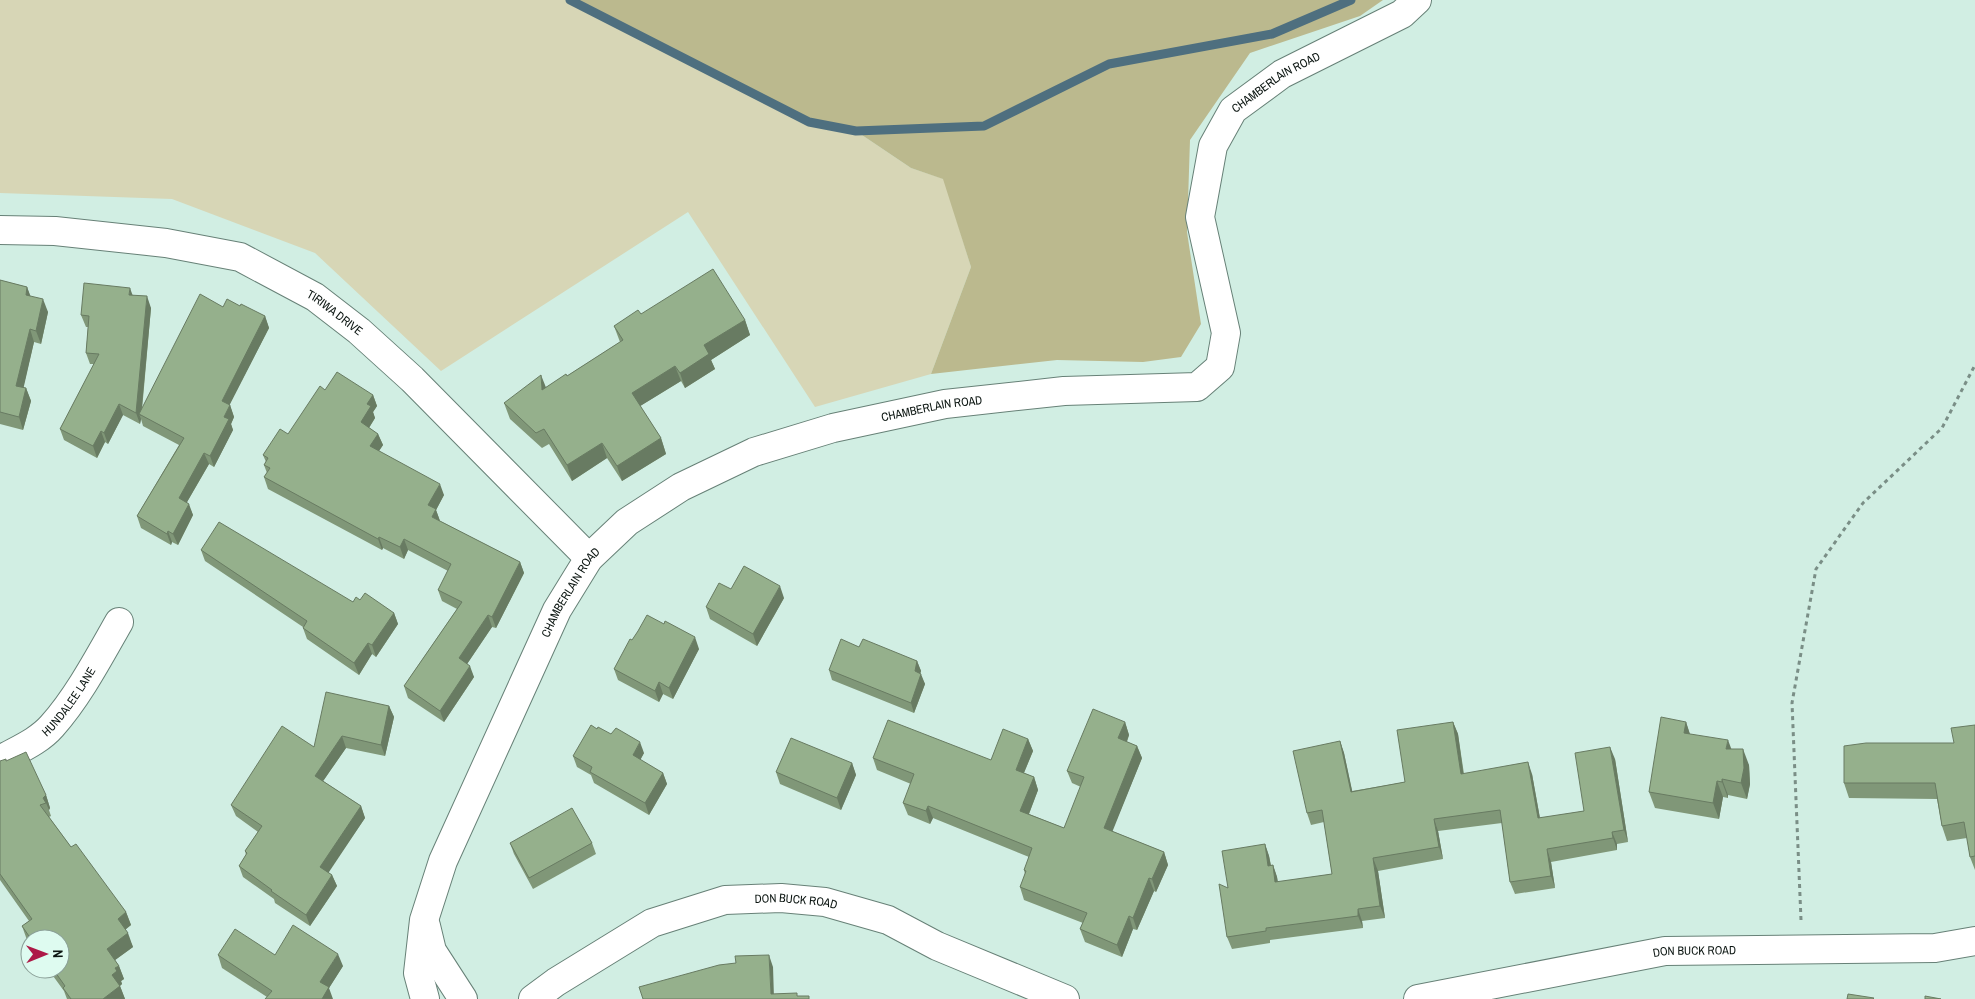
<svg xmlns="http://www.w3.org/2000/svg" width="1975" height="999" font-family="'Archivo Narrow',sans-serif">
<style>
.green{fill:#d7d6b6}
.forest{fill:#bbb98e}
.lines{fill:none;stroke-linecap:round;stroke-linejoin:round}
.stream{stroke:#4e6f7f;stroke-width:9}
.street-casing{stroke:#678177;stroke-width:30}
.secondary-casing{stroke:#678177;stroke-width:30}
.path{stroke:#7a8e86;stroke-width:3;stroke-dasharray:4 4;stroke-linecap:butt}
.street{stroke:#fff;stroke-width:28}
.secondary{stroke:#fff;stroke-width:28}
.wall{fill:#809778}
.shaded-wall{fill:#687b62}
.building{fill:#95b08c;stroke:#687b62}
.labels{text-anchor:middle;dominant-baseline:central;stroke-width:5;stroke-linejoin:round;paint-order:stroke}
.street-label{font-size:12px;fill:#0b1511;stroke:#defbf0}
</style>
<rect width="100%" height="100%" fill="#d1eee3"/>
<polygon class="green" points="0,0 570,0 809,122 856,131 911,168 944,179 971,267 931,374 815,407 688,212 441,371 315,253 172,199 0,193"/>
<polygon class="forest" points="570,0 1383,0 1360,16 1250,53 1190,140 1187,232 1201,324 1181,357 1143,362 1057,360 931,374 971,267 943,179 911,168 856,131 809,122"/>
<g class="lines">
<polyline class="stream" points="570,0 809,122 856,131 984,126 1109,64 1272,34 1351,0"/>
<g class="street-casing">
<g id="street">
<path id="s1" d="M0,230L55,231L166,243L240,257L315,297L359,331L412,379L589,558"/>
<path id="s2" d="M0,760C17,750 38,742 52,726C78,697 99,657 119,622"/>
<polyline points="426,926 432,951 463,999"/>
<path id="s3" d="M425,999L418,973L424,920L443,861L557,610L589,558L627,522L681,487L754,452L833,428L945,404L1064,391L1197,387L1220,367L1226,333L1200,217L1213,146L1233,110L1282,74L1402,14L1417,0"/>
</g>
</g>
<g class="secondary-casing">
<g id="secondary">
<path id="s4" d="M533,999L556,982L652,923L725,900L781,898L825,902L888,920L937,946L1065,999"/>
<path id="s5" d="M1418,999L1665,951L1935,948L1975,941"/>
</g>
</g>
<polyline class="path" points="1801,920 1792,703 1816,569 1863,503 1942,428 1975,365"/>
<use href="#street" class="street"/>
<use href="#secondary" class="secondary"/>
</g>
<g class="wall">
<polygon points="0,280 27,287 30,296 48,312 41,344 34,342 23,388 26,388 31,401 23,430 0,424"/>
<polygon points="133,295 151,308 142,410 223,307 240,306 265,316 269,328 229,405 230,405 234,417 231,424 233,430 214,467 209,464 187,502 193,515 178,545 172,542 171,545 141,528 137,516 179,445 143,426 141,419 140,424 123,415 108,444 105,442 97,458 64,440 60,429 94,364 90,364 86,353 88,327 86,327 81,315"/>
<polygon points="641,314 745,320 750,335 711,360 715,369 685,388 681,381 640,406 661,438 666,454 622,481 607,458 572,481 549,444 542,448 510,419 504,403 546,387 567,376 620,342 614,326"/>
<polygon points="325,390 373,395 377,406 373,412 375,418 369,428 378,434 383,445 379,451 444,495 436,510 440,521 520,562 524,573 496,628 492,627 467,664 474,677 444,722 408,698 404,686 457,609 442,601 438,590 448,571 408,550 404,559 383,548 382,550 268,489 264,477 267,473 264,465 266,462 263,455 288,434"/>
<polygon points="201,550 353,602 360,600 394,613 398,624 376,657 372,654 359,675 307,639 303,628 303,627 205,561"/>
<polygon points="731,589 784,598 757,646 710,619 706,607"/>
<polygon points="632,640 699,649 673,699 663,694 659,702 618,680 614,669"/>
<polygon points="859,647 917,661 921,671 920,674 925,684 914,713 832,680 829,670"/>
<polygon points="389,706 394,717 385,756 346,748 323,781 361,806 365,818 328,872 332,875 337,886 310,926 275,903 274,899 243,877 239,866 246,855 245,851 258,832 236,816 231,805 314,747"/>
<polygon points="1125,722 1129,735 1127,742 1137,746 1142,758 1112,831 1164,852 1168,865 1156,892 1154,891 1137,930 1133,929 1122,957 1085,942 1080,929 1083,923 1024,900 1020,887 1025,874 1024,870 1029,857 933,818 930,824 908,815 903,803 911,784 877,770 873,758 991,760 1028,739 1033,751 1024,773 1034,777 1038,790 1029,814 1064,828 1081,787 1072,783 1067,771"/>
<polygon points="1453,722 1458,734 1464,774 1532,774 1540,818 1584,811 1615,759 1628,842 1617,844 1617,850 1551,862 1555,888 1515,894 1510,882 1502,823 1438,831 1443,859 1378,871 1385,918 1362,921 1363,928 1270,940 1270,943 1232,949 1227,937 1228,888 1265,844 1269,856 1271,865 1273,865 1277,877 1278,882 1332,874 1324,822 1311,825 1307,813 1340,741 1344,753 1352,791 1405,782"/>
<polygon points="1686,722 1690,734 1731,749 1749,765 1750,784 1747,799 1728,795 1728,798 1723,797 1719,819 1655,808 1649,792"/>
<polygon points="1975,725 1975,870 1970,857 1967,838 1947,841 1942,826 1937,799 1849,798 1844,783 1954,743"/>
<polygon points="644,753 640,760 663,773 667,784 649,815 594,783 591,775 577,767 573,756"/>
<polygon points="0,761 6,761 46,795 50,808 49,810 51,816 49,817 71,847 126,912 131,925 125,930 133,947 115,960 119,966 124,979 121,981 122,984 120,986 125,999 67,999 64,991 48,969 60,969 60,939 30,939 30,945 27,940 22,926 29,921 0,880"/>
<polygon points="852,763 856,775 841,810 780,784 776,772"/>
<polygon points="510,843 592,843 596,854 533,889 514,854"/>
<polygon points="218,955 275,955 343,966 329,988 267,997 222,968"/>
</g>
<g class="shaded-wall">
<polygon points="27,287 32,300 26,295"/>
<polygon points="130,288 134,299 129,295"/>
<polygon points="147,296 151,308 141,416 139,414 141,419 140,424 136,413"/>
<polygon points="43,299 48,312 41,344 36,331"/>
<polygon points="265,316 269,328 226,412 222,401"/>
<polygon points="745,320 750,335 711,360 715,369 685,388 680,373 704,345"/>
<polygon points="30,329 34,342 21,399 16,386"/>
<polygon points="675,366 681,381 637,408 632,393"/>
<polygon points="541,375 547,390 542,390"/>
<polygon points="26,388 31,401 23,430 19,417"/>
<polygon points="373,395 377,406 373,412 375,418 365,434 361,422 367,404"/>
<polygon points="119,404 123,415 108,444 104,433"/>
<polygon points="230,405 234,417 231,424 233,430 214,467 210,456 224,417"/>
<polygon points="101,431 105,442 97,458 93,446"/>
<polygon points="378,434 383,445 374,458 370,446"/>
<polygon points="661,438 666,454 622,481 617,466"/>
<polygon points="602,443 607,458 572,481 567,465"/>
<polygon points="204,453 209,464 183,509 179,498"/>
<polygon points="440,484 444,495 436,510 440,521 432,517 428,505"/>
<polygon points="189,504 193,515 178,545 173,534"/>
<polygon points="168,531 172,542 171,545 167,534"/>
<polygon points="379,537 383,548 382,550 378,539"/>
<polygon points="404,539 408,550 404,559 400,547"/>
<polygon points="520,562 524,573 496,628 492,617"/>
<polygon points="780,586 784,598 757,646 753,634"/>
<polygon points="394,613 398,624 376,657 372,645"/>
<polygon points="488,615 492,627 463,670 459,658"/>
<polygon points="695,637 699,649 673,699 669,688"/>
<polygon points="368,643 372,654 359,675 354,663"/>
<polygon points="917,661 921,671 918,681 915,671"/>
<polygon points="470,666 474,677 444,722 440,711"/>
<polygon points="921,674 925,684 914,713 911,703"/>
<polygon points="659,682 663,694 659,702 655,691"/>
<polygon points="389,706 394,717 385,756 381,745"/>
<polygon points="1125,722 1129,735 1123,751 1118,738"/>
<polygon points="1453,722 1458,734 1465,786 1461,774"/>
<polygon points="1686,722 1691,738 1684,733"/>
<polygon points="342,736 346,748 319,787 315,776"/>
<polygon points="1028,739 1033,751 1020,782 1016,770"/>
<polygon points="1728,740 1734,756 1726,749"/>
<polygon points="1340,741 1344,753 1355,804 1351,792"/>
<polygon points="640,742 644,753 637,766 633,755"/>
<polygon points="1137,746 1142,758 1109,840 1104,828"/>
<polygon points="1610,747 1615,759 1628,842 1624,830"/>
<polygon points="1743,749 1749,765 1750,784 1747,799 1741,783"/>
<polygon points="1528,762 1532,774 1542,830 1538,818"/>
<polygon points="852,763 856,775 841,810 837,798"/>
<polygon points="663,773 667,784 649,815 645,803"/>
<polygon points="1034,777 1038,790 1025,824 1020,811"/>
<polygon points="1722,779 1728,795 1728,798 1722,782"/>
<polygon points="1717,781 1723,797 1719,819 1713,803"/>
<polygon points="46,795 50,808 49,810 46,803 43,798"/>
<polygon points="361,806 365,818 325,878 320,867"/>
<polygon points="928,806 933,818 930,824 926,811"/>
<polygon points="1434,819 1438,831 1443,859 1439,847"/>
<polygon points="1612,832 1617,844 1617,850 1613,838"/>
<polygon points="1265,844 1269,856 1273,878 1268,866"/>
<polygon points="1547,849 1551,862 1555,888 1551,876"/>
<polygon points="1164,852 1168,865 1156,892 1152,879"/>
<polygon points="1373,858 1378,871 1385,918 1380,906"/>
<polygon points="1273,865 1277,877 1279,894 1275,882"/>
<polygon points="332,875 337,886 310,926 306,915"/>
<polygon points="1149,878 1154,891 1137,930 1133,918"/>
<polygon points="1358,909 1362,921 1363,928 1358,916"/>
<polygon points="126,912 131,925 122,932 118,919"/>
<polygon points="1129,916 1133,929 1122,957 1117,945"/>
<polygon points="128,933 133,947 111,963 107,949"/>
<polygon points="338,954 343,966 329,988 333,999 322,999 320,982"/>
<polygon points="769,955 773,967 774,999 771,994"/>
<polygon points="119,966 124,979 121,981 122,984 117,988 112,975 115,968"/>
<polygon points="120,986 125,999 103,999"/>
</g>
<g class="building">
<polygon points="713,269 745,320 704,345 709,354 680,373 675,366 632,393 661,438 617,466 602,443 567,465 544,429 536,433 504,403 541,375 542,390 566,374 567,376 623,340 614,326 638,310 641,314"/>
<polygon points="0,280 27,287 26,295 43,299 36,331 30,329 16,386 26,388 19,417 0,412"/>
<polygon points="84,283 130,288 129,295 147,296 136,413 119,404 104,433 101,431 93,446 60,429 99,354 86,353 89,316 81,315"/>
<polygon points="200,294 223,307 227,299 240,306 241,304 265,316 222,401 230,405 224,417 229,419 210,456 204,453 179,498 189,504 173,534 168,531 167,534 137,516 184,438 139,414"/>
<polygon points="337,372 373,395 367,404 371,406 361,422 378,434 370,446 440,484 428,505 436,509 432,517 520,562 492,617 488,615 459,658 470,666 440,711 404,686 462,602 438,590 451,564 404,539 400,547 379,537 378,539 264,477 270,468 264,465 268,458 263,455 280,429 288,434 320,386 325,390"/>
<polygon points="219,522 353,602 356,597 360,600 365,593 394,613 372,645 368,643 354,663 303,628 307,621 201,550"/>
<polygon points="744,566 780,586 753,634 706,607 719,583 731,589"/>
<polygon points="647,615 664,624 665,621 695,637 669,688 659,682 655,691 614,669 630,639 632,640 638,631"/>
<polygon points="841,639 859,647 863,639 917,661 915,671 921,674 911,703 829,670"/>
<polygon points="326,692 389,706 381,745 342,736 315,776 361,806 320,867 332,875 306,915 271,891 272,890 239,866 247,853 245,851 262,826 231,805 282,726 314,747"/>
<polygon points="1093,709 1125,722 1118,738 1137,746 1104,828 1164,852 1152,879 1149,878 1133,918 1129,916 1117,945 1080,929 1087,913 1020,887 1026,871 1024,870 1032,848 928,806 926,811 903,803 914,774 873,758 888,720 991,760 1003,729 1028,739 1016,770 1034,777 1020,811 1064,828 1084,777 1067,771"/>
<polygon points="1661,717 1686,722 1684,733 1728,740 1726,749 1743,749 1744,768 1741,783 1722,779 1722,782 1717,781 1713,803 1649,792"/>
<polygon points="1453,722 1461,774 1528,762 1538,818 1584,811 1575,753 1610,747 1624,830 1612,832 1613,838 1547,849 1551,876 1510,882 1500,810 1434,819 1439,847 1373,858 1380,906 1358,909 1358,916 1266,928 1266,931 1227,937 1219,884 1228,888 1222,851 1265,844 1268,866 1273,865 1275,882 1332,874 1322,810 1307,813 1293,751 1340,741 1351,792 1405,782 1397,730"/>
<polygon points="591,725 597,729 598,727 611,734 616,728 640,742 633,755 663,773 645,803 590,772 592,767 573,756"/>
<polygon points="1975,725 1975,856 1970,857 1964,822 1942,826 1935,783 1844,783 1844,746 1866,743 1954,743 1951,728"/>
<polygon points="791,738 852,763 837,798 776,772"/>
<polygon points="26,752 46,795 43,798 46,803 40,805 71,847 76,844 126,912 118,919 128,933 107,949 119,966 115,968 117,971 112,975 120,986 103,999 71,999 63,988 65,986 53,969 60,969 60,939 31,939 22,926 32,919 0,874 0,761 6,759 6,761"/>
<polygon points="572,808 592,843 529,878 510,843"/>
<polygon points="293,925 338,954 320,982 329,987 322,999 265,999 272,991 218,955 235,929 275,955"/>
<polygon points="769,955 771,994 797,993 797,996 809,996 809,999 643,999 639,987 719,965 736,963 735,956"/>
<polygon points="1848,994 1874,998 1873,999 1847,999"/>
<polygon points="1925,996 1941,999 1925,999"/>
</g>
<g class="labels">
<g class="street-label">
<text stroke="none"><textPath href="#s3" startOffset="1475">CHAMBERLAIN ROAD</textPath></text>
<text stroke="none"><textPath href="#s1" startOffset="352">TIRIWA DRIVE</textPath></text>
<text stroke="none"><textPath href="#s3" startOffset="860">CHAMBERLAIN ROAD</textPath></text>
<text stroke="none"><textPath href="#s3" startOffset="440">CHAMBERLAIN ROAD</textPath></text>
<text stroke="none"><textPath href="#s2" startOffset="92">HUNDALEE LANE</textPath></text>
<text stroke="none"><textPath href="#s4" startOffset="289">DON BUCK ROAD</textPath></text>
<text stroke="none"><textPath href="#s5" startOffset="281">DON BUCK ROAD</textPath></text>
</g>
</g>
<g transform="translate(45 954) rotate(89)"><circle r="24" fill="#defbf0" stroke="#8a9f97"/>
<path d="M0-4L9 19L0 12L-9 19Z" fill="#ad1947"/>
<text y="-8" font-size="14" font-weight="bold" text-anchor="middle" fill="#0b1511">N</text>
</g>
</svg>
